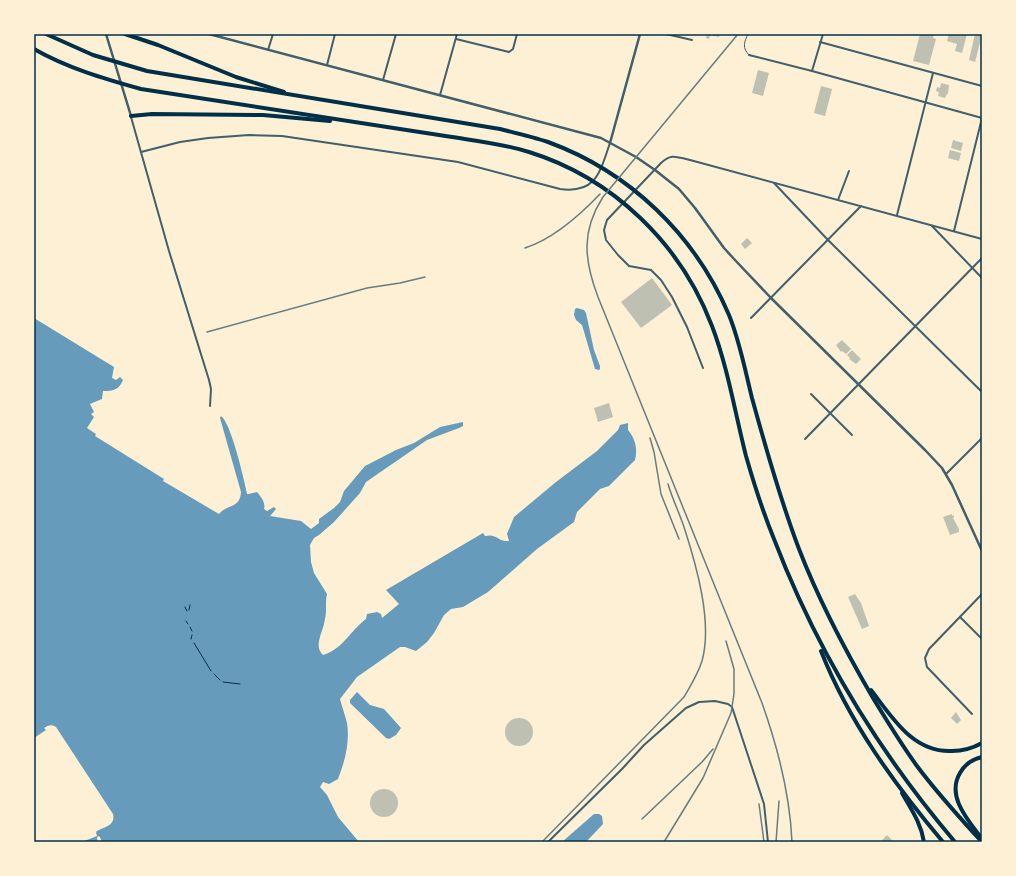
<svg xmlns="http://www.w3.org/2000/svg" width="1016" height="876" font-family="'Archivo Narrow',sans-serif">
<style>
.water{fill:#669bbc}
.building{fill:#bec0b2}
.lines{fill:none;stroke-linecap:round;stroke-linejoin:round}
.path{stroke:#003049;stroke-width:1}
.service{stroke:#3f606c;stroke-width:1}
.minor{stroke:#3f606c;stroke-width:2}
.tertiary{stroke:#3f606c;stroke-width:2.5}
.motorway{stroke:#003049;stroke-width:4}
.rail{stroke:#657d81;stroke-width:1.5}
.neatline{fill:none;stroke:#003049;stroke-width:1.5}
</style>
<rect width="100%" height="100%" fill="#fdf0d5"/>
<g class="water">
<polygon points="577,308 584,310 586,313 594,350 600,366 600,369 599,370 595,369 582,325 576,320 574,315 575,309"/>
<path d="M34,318L114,367L112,378L116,380L120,377L123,380C119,390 113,391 103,391L102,399L90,404L94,412L91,414L94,417L87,428L96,434L95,436L164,479L163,481L219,514C227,504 240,509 241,492L220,418L221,416C231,423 244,479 247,494H249L257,492C261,497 266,503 264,509L267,511L274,507L276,509L270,516L301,521L311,529L319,523V519L334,508L340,502L344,491L365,466L396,450L414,443L440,427L463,422V426L459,428L427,440L366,482L360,493L334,522L319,535L314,538L310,545L311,562L314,573L327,594C325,603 327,611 325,619C324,627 320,634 319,641C318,647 319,651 323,655C343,649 350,631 366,619L367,614L377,612L381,614L382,618L399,604L386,590L483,533L485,536C497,533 498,542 509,541L507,534L514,517L556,482L597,451L618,430L620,425L628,423V430C635,438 638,449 635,460L609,486L600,489L577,512L574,522L537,549L488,592L463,607L451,609L444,615L434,633L427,642L416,651L405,647H400L357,677L340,699C342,707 345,715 347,723C350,742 345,761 338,779L329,784L323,782L320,787L327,795L338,817L359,842H102L100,837L98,836L97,838L98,842H82L97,836L96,832C102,827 116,827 113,814L56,727C52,724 48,725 44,728L46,730L34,738Z"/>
<polygon points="357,692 370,705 384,709 401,728 396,735 389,739 386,738 350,703 350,700"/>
<polygon points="594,814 599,814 602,816 603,824 586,842 562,842"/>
</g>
<g class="building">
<polygon points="707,34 720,34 719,37 710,35 709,39 706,38"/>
<polygon points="920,34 934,34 933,38 936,39 929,65 913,61"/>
<polygon points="949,34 967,34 962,53 955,51 957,44 947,41"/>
<polygon points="975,34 982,34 982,35 975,62 969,60"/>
<polygon points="758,70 769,73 763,96 752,93"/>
<polygon points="941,83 949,85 948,94 947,94 945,98 938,96 939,92 936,91 937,87 940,88"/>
<polygon points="821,86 832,89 825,116 814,113"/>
<polygon points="953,140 963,143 961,151 951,148"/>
<polygon points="950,150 961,153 959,161 948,158"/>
<polygon points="747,238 752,243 745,249 741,244"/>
<polygon points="652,278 672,305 641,328 621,302"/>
<polygon points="842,340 851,349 846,354 842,351 841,352 836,345"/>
<polygon points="852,350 861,359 856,364 849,359 850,358 847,355"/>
<polygon points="609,403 613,417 598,422 594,408"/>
<polygon points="952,514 952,516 954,515 954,517 953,518 959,529 959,532 950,535 943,517"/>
<polygon points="855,594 861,603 869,626 862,629 848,597"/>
<polygon points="956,712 961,720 957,724 951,718"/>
<circle cx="519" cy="732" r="14"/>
<circle cx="384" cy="803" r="14"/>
<polygon points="887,835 894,842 880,842"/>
</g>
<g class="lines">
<g class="path">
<polyline points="185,607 187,611"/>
<polyline points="189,610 190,605"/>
<polyline points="186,621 188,624"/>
<polyline points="190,627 192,631"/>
<polyline points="191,639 192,635"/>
<polyline points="194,643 211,671"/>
<polyline points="214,674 220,680"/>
<polyline points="223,682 240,684"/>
</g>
<path class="service" d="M748,34C744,42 742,48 749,55"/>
<g class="minor">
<polyline points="666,34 692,40"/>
<polyline points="456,39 509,52 513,49 517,34"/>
<polyline points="820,42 982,86"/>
<polyline points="268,50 273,34"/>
<polyline points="749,55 812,71 982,118"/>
<polyline points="327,65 335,34"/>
<polyline points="812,71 823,34"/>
<polyline points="383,80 396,34"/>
<polyline points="440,95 457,34"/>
<polyline points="131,117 169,251 209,380 211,389 210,406"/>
<path d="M141,152L180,142L208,138L249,135L282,136L458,162L560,189C597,194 600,171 610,143"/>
<polyline points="774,183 828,240 982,392"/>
<polyline points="838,200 849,171"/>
<polyline points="897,215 933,73"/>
<polyline points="932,226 982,278"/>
<polyline points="954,231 982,118"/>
<polyline points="751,318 861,206"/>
<path d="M703,368L687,327L672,297L661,280L651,270L629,266L618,255L606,240L604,230L607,220L661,163C672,153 676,157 690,160L982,239"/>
<polyline points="811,394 852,435"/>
<polyline points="805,439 982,258"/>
<polyline points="946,474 982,438"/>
<polyline points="960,617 982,639"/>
<polyline points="972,714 927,667 925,658 929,649 982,594"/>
<polyline points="548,842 622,769 644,745 686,708 699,702 715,701 728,704 732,707 764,804 768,842"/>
</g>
<g class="tertiary">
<polyline points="106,34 131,116"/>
<polyline points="209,34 601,138 636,157 655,170 679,189 695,208 724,248 734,259 771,298 925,450 942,468 952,485 982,551"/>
<polyline points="610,143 640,34"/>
</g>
<g class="motorway">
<path d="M46,34L93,55L147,71L500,129C516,133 533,137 548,142C630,172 695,235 729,315C740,342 745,370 752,398C766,449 780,499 799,549C819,601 845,650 873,698C887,721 901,744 917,766C937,793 959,817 982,842"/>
<polyline points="125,34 158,45 236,77 284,92"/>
<path d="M34,49C67,68 105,79 141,89L452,137C478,141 504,144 529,152C613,178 681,244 712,326C728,368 735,413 746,456C754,484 763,512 774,539C817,651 877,750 955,842"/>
<polyline points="131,116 152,114 263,115 330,121"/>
<path d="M821,651C849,722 895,785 943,842"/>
<path d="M871,690C892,717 913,753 952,751C963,751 973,748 982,743"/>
<path d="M902,793C911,809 921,823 924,842"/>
<path d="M982,839C968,820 946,796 960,773C965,764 973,759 982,757"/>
</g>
<g class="rail">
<path d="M738,34L603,197C581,231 584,260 598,297L762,703C778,748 790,795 792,842"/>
<path d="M525,248C553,239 580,215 600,194"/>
<polyline points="207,332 367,288 400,283 425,277"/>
<polyline points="650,438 654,452 661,494 679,539"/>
<polyline points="759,804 764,842"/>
<polyline points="642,819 702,762 713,749"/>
<path d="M542,842L684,697C691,685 698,674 702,661C713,622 696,564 684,527C679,512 672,498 668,484"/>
<polyline points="664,842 703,778 731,713 734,694 734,669 726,641"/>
<polyline points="776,842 779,801"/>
</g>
</g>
<rect width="1016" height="876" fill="none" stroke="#fdf0d5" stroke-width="70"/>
<rect x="35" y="35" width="946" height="806" class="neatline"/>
</svg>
